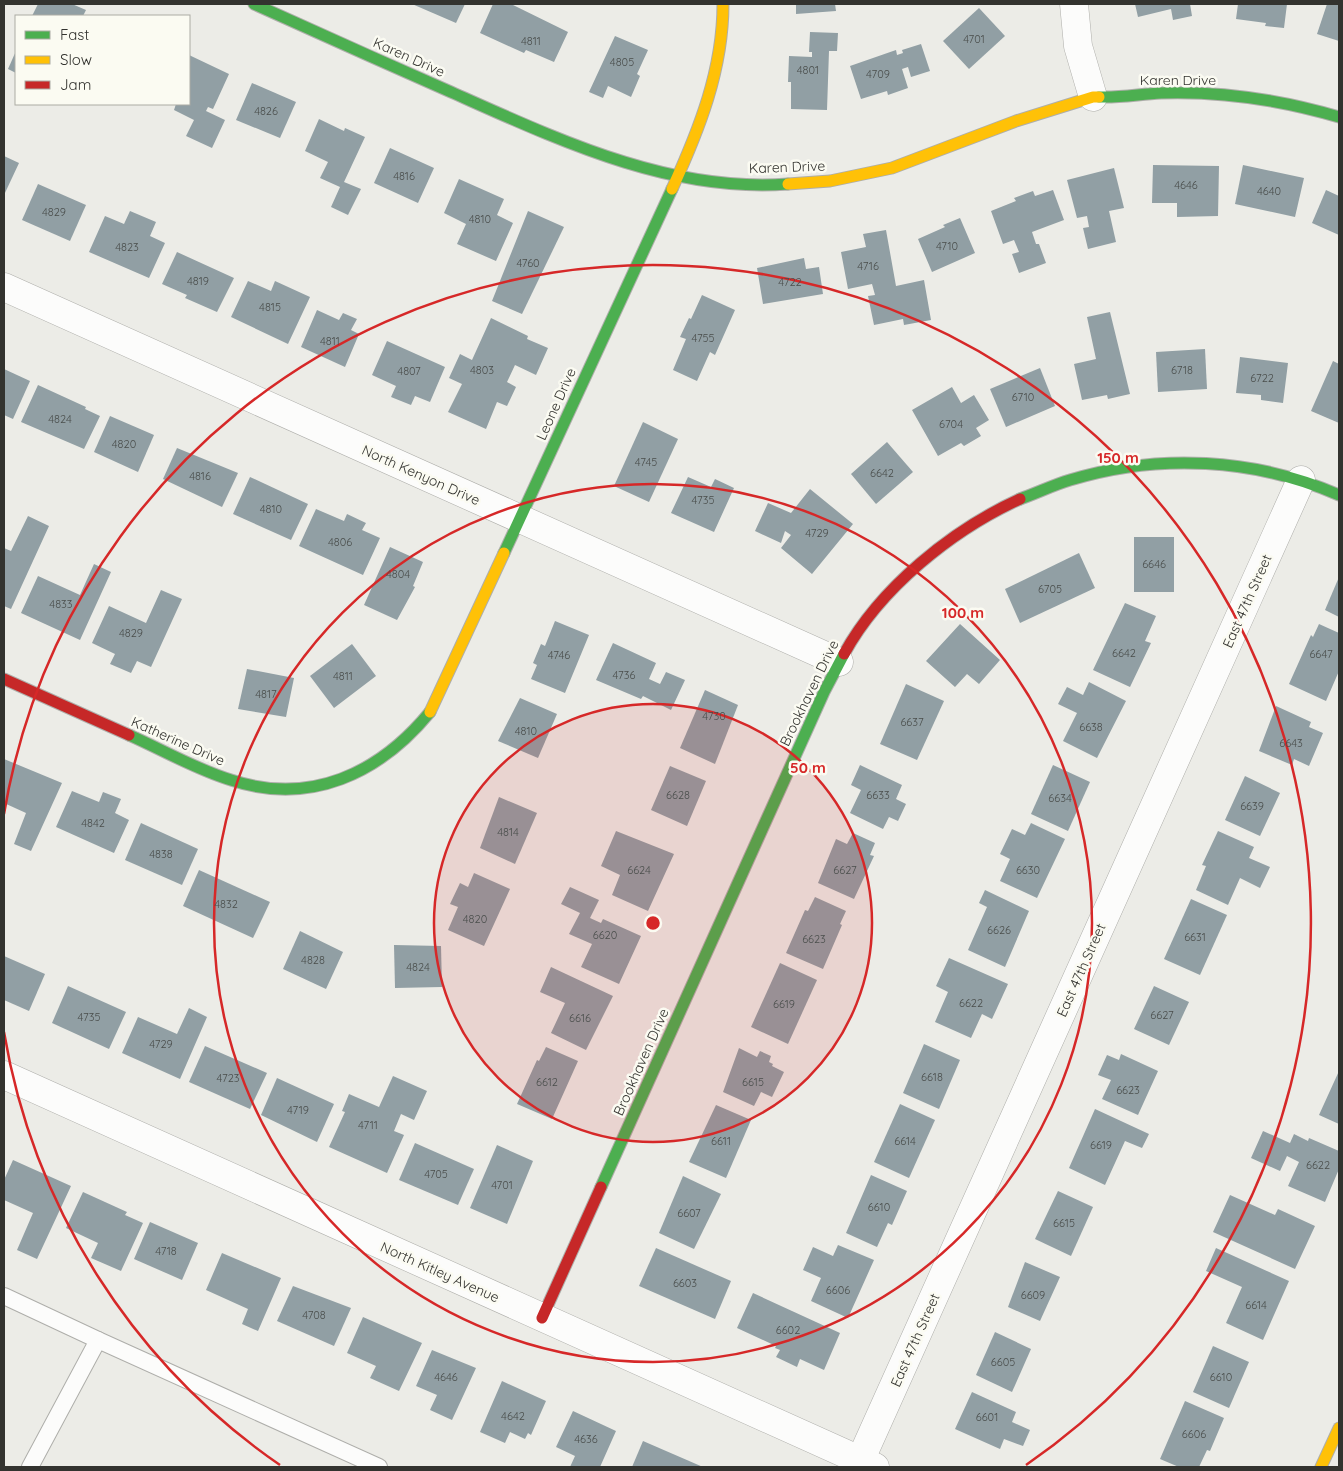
<svg xmlns="http://www.w3.org/2000/svg" width="1343" height="1471" font-family="Quicksand,sans-serif">
<style>
.building{fill:#919fa4}
.lines{fill:none;stroke-linecap:round;stroke-linejoin:round}
.lane-casing{stroke:#aeaeaa;stroke-width:18}
.street-casing{stroke:#aeaeaa;stroke-width:29}
.fast-casing{stroke:#aeaeaa;stroke-width:13}
.slow-casing{stroke:#aeaeaa;stroke-width:13}
.jam-casing{stroke:#aeaeaa;stroke-width:13}
.lane{stroke:#fcfcfb;stroke-width:16}
.street{stroke:#fcfcfb;stroke-width:28}
.fast{stroke:#4caf50;stroke-width:11}
.slow{stroke:#ffc107;stroke-width:11}
.jam{stroke:#c62828;stroke-width:11}
.ring{fill:none;stroke:#d62828;stroke-width:2.5}
.labels{text-anchor:middle;dominant-baseline:central;stroke-width:5;stroke-linejoin:round;paint-order:stroke}
.number-label{font-size:11px;fill:#4a4e4c}
.street-label{font-size:14px;fill:#33332f;stroke:#fbfbf2}
.centre{fill:#d62828;stroke:#fbfbf2;stroke-width:2.5}
.ring-label{font-size:15px;text-anchor:middle;font-weight:bold;fill:#d62828;stroke:#fbfbf2;stroke-width:5;stroke-linejoin:round;paint-order:stroke}
</style>
<rect width="100%" height="100%" fill="#ecece7"/>
<g class="building">
<polygon points="38,4 72,4 86,10 83,16 32,16"/>
<polygon points="412,4 465,4 456,23"/>
<polygon points="493,4 511,4 568,32 554,62 526,50 524,53 480,33"/>
<polygon points="796,4 835,4 836,11 796,14"/>
<polygon points="1135,4 1190,4 1192,16 1173,20 1171,9 1138,17"/>
<polygon points="1238,4 1287,4 1284,28 1265,26 1266,23 1236,19"/>
<polygon points="1327,4 1339,4 1339,41 1317,34"/>
<polygon points="979,8 1005,36 969,69 943,41"/>
<polygon points="810,32 838,33 837,51 829,51 827,110 791,109 791,82 788,82 789,56 812,57 812,52 809,52"/>
<polygon points="615,36 648,50 637,74 640,76 631,97 608,86 603,98 589,92"/>
<polygon points="921,44 930,71 911,77 908,67 902,69 908,88 888,95 887,91 861,99 850,66 896,50 897,55 903,53 902,50"/>
<polygon points="16,51 16,73 8,69"/>
<polygon points="189,55 229,74 213,109 208,107 206,111 225,120 212,148 186,136 194,120 174,110 176,104 189,104"/>
<polygon points="252,83 296,102 280,138 236,120"/>
<polygon points="319,119 344,131 345,128 365,137 344,182 361,189 348,215 331,207 340,187 320,178 328,162 305,151"/>
<polygon points="390,148 434,168 418,203 374,183"/>
<polygon points="4,156 19,163 4,195"/>
<polygon points="1153,165 1219,166 1218,216 1177,217 1177,203 1152,203"/>
<polygon points="1243,165 1304,178 1295,217 1235,204"/>
<polygon points="1114,168 1124,208 1109,211 1116,242 1088,249 1083,228 1089,227 1087,216 1077,218 1067,180"/>
<polygon points="459,179 504,199 497,215 513,223 496,261 457,244 466,224 444,213"/>
<polygon points="38,184 86,205 70,241 22,220"/>
<polygon points="1053,190 1064,220 1032,232 1036,244 1039,244 1046,263 1019,273 1012,254 1019,252 1014,240 1003,244 991,211 1016,201 1014,198 1033,191 1035,196"/>
<polygon points="1326,190 1339,196 1339,235 1312,223"/>
<polygon points="130,211 156,222 150,236 165,243 149,278 89,252 105,216 124,224"/>
<polygon points="528,211 564,227 522,314 492,301"/>
<polygon points="960,218 975,253 932,272 918,239 945,227 943,225"/>
<polygon points="886,230 896,286 924,280 931,320 904,325 903,319 874,325 868,296 875,295 872,284 848,289 841,252 866,247 863,234"/>
<polygon points="177,252 234,278 217,312 185,298 187,295 162,284"/>
<polygon points="804,258 806,269 819,267 823,294 763,304 757,268"/>
<polygon points="248,281 271,291 275,281 310,297 288,344 231,317"/>
<polygon points="702,295 735,310 715,355 710,352 697,381 673,370 686,339 680,337 689,318 691,319"/>
<polygon points="317,310 339,320 343,313 357,319 351,330 359,334 345,367 301,347"/>
<polygon points="1110,312 1130,394 1108,399 1107,395 1082,400 1074,364 1096,359 1087,317"/>
<polygon points="491,318 528,336 527,339 548,348 536,375 515,365 507,382 516,387 507,406 497,402 486,429 448,412 462,384 449,378 460,354 472,360"/>
<polygon points="387,341 445,367 430,402 415,396 411,405 391,397 396,386 372,375"/>
<polygon points="1205,349 1207,389 1158,392 1156,352"/>
<polygon points="1240,357 1288,363 1283,403 1261,400 1261,395 1236,393"/>
<polygon points="1333,361 1339,364 1339,423 1311,411"/>
<polygon points="1040,368 1055,406 1006,427 990,389"/>
<polygon points="4,369 30,381 13,419 4,415"/>
<polygon points="38,385 86,407 85,409 100,416 84,449 21,422"/>
<polygon points="952,387 961,403 974,395 989,420 976,428 981,436 964,446 961,443 938,456 912,410"/>
<polygon points="110,416 154,435 138,472 94,452"/>
<polygon points="643,422 678,439 649,502 614,486"/>
<polygon points="887,442 913,472 876,504 851,474"/>
<polygon points="177,448 238,473 222,507 163,479"/>
<polygon points="250,477 308,504 291,540 233,514"/>
<polygon points="688,477 711,487 715,479 734,488 714,532 671,513"/>
<polygon points="810,489 853,524 812,574 781,548 791,535 785,531 781,543 755,531 768,503 791,513"/>
<polygon points="316,509 344,521 347,514 366,523 362,530 380,538 363,575 299,546"/>
<polygon points="28,516 49,526 11,609 4,606 4,548 11,551"/>
<rect x="1134" y="537" width="40" height="55"/>
<polygon points="390,547 423,562 413,586 415,587 397,620 364,605"/>
<polygon points="1079,553 1095,588 1020,623 1005,589"/>
<polygon points="94,564 111,572 80,640 21,613 38,576 80,595"/>
<polygon points="1339,577 1339,617 1325,610"/>
<polygon points="161,590 182,599 151,667 137,661 131,673 110,664 115,654 92,643 109,606 146,623"/>
<polygon points="1125,603 1156,616 1145,641 1151,643 1130,687 1093,670"/>
<polygon points="555,621 589,635 565,693 531,679 537,665 533,663 541,644 545,646"/>
<polygon points="960,624 1000,660 979,684 967,674 955,687 926,661"/>
<polygon points="1319,624 1339,633 1339,671 1326,701 1289,684 1311,635 1313,637"/>
<polygon points="613,643 656,663 649,679 660,684 666,672 685,680 671,710 643,696 641,699 596,680"/>
<polygon points="352,644 376,676 334,708 310,676"/>
<polygon points="247,669 294,678 286,717 238,709"/>
<polygon points="1089,682 1126,701 1097,758 1063,741 1077,713 1058,704 1067,687 1083,695"/>
<polygon points="906,684 944,701 917,760 880,744"/>
<polygon points="705,690 738,705 715,764 680,748"/>
<polygon points="520,698 557,714 538,758 498,741"/>
<polygon points="1276,706 1311,722 1309,727 1323,733 1309,766 1294,759 1292,765 1259,751"/>
<polygon points="4,759 62,783 31,851 14,844 26,813 4,803"/>
<polygon points="860,765 902,785 896,799 906,804 898,821 889,817 883,829 850,813 861,790 851,785"/>
<polygon points="1053,765 1090,782 1068,831 1031,814"/>
<polygon points="670,766 706,781 687,826 651,810"/>
<polygon points="1245,776 1280,793 1260,836 1225,820"/>
<polygon points="72,791 99,802 103,792 121,799 115,813 129,820 114,853 56,827"/>
<polygon points="499,797 537,813 515,864 480,848"/>
<polygon points="141,823 198,849 182,885 125,860"/>
<polygon points="1031,823 1065,839 1037,898 1000,881 1010,859 1000,854 1012,829 1025,835"/>
<polygon points="616,831 674,854 648,911 612,895 620,875 601,866"/>
<polygon points="1218,831 1254,847 1249,858 1270,867 1260,888 1240,878 1228,905 1196,890 1206,866 1202,865"/>
<polygon points="853,833 875,843 870,855 874,856 854,899 818,883 836,839 847,844"/>
<polygon points="199,870 270,902 253,938 183,906"/>
<polygon points="474,873 510,889 484,946 448,930 458,907 450,904 460,883 468,887"/>
<polygon points="570,887 599,900 590,918 601,923 603,919 641,936 619,984 581,967 592,944 569,934 580,913 561,904"/>
<polygon points="985,890 1029,911 1005,967 968,950 987,907 979,903"/>
<polygon points="815,897 846,911 840,924 842,925 823,969 786,953 805,910 808,911"/>
<polygon points="1191,899 1227,915 1200,975 1164,959"/>
<polygon points="300,931 343,952 326,989 283,969"/>
<polygon points="394,945 441,946 442,987 395,988"/>
<polygon points="4,956 45,974 29,1011 4,1000"/>
<polygon points="949,958 1008,984 992,1019 982,1014 971,1038 935,1022 948,992 936,986"/>
<polygon points="780,963 817,980 788,1044 751,1027"/>
<polygon points="551,967 613,996 586,1050 551,1033 565,1003 540,992"/>
<polygon points="68,986 126,1012 109,1049 52,1023"/>
<polygon points="1154,986 1189,1002 1169,1045 1134,1029"/>
<polygon points="189,1008 207,1017 180,1079 122,1053 138,1017 177,1034"/>
<polygon points="924,1044 960,1060 939,1109 903,1093"/>
<polygon points="205,1046 267,1073 250,1109 189,1082"/>
<polygon points="546,1047 578,1061 552,1119 517,1104 537,1060 539,1061"/>
<polygon points="739,1048 757,1057 760,1051 771,1056 769,1062 773,1064 772,1066 784,1072 772,1097 761,1092 754,1106 723,1092"/>
<polygon points="1121,1054 1158,1071 1138,1115 1102,1099 1111,1080 1098,1075 1107,1055 1119,1060"/>
<polygon points="1339,1071 1339,1124 1319,1115"/>
<polygon points="393,1076 427,1091 414,1120 401,1114 394,1131 404,1135 387,1173 329,1147 345,1112 342,1111 349,1094 379,1107"/>
<polygon points="277,1078 334,1104 317,1142 261,1115"/>
<polygon points="900,1104 935,1120 909,1178 874,1162"/>
<polygon points="716,1105 751,1120 726,1178 689,1162"/>
<polygon points="1095,1109 1149,1134 1142,1148 1125,1141 1105,1185 1069,1168"/>
<polygon points="1263,1131 1290,1143 1294,1134 1308,1141 1309,1138 1339,1151 1339,1169 1325,1202 1288,1186 1299,1162 1287,1156 1280,1171 1251,1158"/>
<polygon points="415,1143 474,1169 458,1205 399,1180"/>
<polygon points="497,1145 533,1161 507,1224 470,1208"/>
<polygon points="13,1160 71,1186 37,1259 17,1250 33,1213 4,1200 4,1180"/>
<polygon points="871,1175 907,1191 892,1225 888,1223 877,1247 846,1233"/>
<polygon points="683,1176 721,1194 694,1249 659,1233"/>
<polygon points="1058,1191 1093,1207 1071,1256 1035,1239"/>
<polygon points="83,1192 127,1212 125,1215 143,1223 121,1271 91,1258 98,1243 66,1228"/>
<polygon points="1230,1195 1275,1215 1278,1209 1315,1226 1295,1269 1213,1232"/>
<polygon points="150,1222 198,1243 182,1280 134,1259"/>
<polygon points="838,1245 874,1260 848,1318 811,1301 821,1278 803,1270 813,1247 833,1256"/>
<polygon points="656,1248 731,1281 715,1319 639,1286"/>
<polygon points="1216,1248 1289,1281 1263,1340 1226,1323 1242,1287 1206,1271"/>
<polygon points="222,1253 281,1278 258,1331 242,1324 248,1309 206,1290"/>
<polygon points="1025,1262 1060,1277 1040,1321 1008,1307"/>
<polygon points="293,1286 351,1308 334,1346 277,1321"/>
<polygon points="753,1293 840,1333 824,1370 800,1359 797,1367 776,1357 780,1350 775,1348 776,1346 737,1328"/>
<polygon points="363,1317 422,1343 399,1391 370,1378 376,1366 347,1353"/>
<polygon points="995,1332 1031,1349 1012,1392 976,1375"/>
<polygon points="1213,1346 1249,1362 1229,1408 1193,1392"/>
<polygon points="432,1350 476,1368 452,1420 430,1410 437,1395 416,1386"/>
<polygon points="502,1381 546,1401 531,1435 528,1433 525,1439 510,1432 505,1443 480,1432"/>
<polygon points="972,1392 1016,1412 1012,1422 1030,1430 1023,1446 1004,1439 1000,1449 955,1429"/>
<polygon points="1185,1401 1224,1418 1210,1451 1207,1450 1199,1467 1179,1467 1160,1459"/>
<polygon points="573,1411 616,1431 600,1467 570,1467 575,1456 556,1447"/>
<polygon points="643,1441 703,1467 632,1467"/>
</g>
<g class="lines">
<g class="lane-casing">
<g id="lane">
<polyline points="4,1296 98,1340"/>
<polyline points="30,1467 98,1340 379,1467"/>
</g>
</g>
<g class="street-casing">
<g id="street">
<polyline points="1074,4 1078,46 1093,97"/>
<polyline points="4,287 839,662"/>
<polyline points="4,1075 875,1467"/>
<polyline points="860,1461 1301,480"/>
</g>
</g>
<g class="fast-casing">
<g id="fast">
<path d="M254,4C320,34 385,63 451,92C557,139 669,193 788,184"/>
<path d="M1099,97C1120,98 1140,94 1161,93C1221,91 1281,100 1339,117"/>
<path d="M1020,499C1037,493 1053,485 1070,480C1158,453 1255,458 1339,495"/>
<polyline points="504,553 672,189"/>
<path d="M129,735C163,750 195,769 231,780C310,806 379,774 430,712"/>
<polyline points="601,1187 824,692 844,654"/>
</g>
</g>
<g class="slow-casing">
<g id="slow">
<polyline points="788,184 830,181 892,168 1016,121 1093,97 1099,97"/>
<path d="M672,189C699,130 723,70 723,4"/>
<polyline points="430,712 504,553"/>
<polyline points="1321,1467 1339,1428"/>
</g>
</g>
<g class="jam-casing">
<g id="jam">
<path d="M844,654C880,588 952,530 1020,499"/>
<polyline points="4,679 129,735"/>
<polyline points="542,1318 601,1187"/>
</g>
</g>
<use href="#lane" class="lane"/>
<use href="#street" class="street"/>
<use href="#fast" class="fast"/>
<use href="#slow" class="slow"/>
<use href="#jam" class="jam"/>
</g>
<circle cx="653" cy="923" r="219" fill="#d62828" fill-opacity=".12"/>
<g class="ring">
<circle cx="653" cy="923" r="219"/>
<circle cx="653" cy="923" r="439"/>
<path d="M280 1465A658 658 0 0 1 4 1032M4 814A658 658 0 1 1 1026 1465"/>
</g>
<g class="labels">
<g class="number-label">
<text x="974" y="39">4701</text>
<text x="531" y="41">4811</text>
<text x="622" y="62">4805</text>
<text x="808" y="70">4801</text>
<text x="878" y="74">4709</text>
<text x="266" y="111">4826</text>
<text x="404" y="176">4816</text>
<text x="1186" y="185">4646</text>
<text x="1269" y="191">4640</text>
<text x="54" y="212">4829</text>
<text x="480" y="219">4810</text>
<text x="947" y="246">4710</text>
<text x="127" y="247">4823</text>
<text x="528" y="263">4760</text>
<text x="868" y="266">4716</text>
<text x="198" y="281">4819</text>
<text x="790" y="282">4722</text>
<text x="270" y="307">4815</text>
<text x="703" y="338">4755</text>
<text x="330" y="341">4811</text>
<text x="482" y="370">4803</text>
<text x="1182" y="370">6718</text>
<text x="409" y="371">4807</text>
<text x="1262" y="378">6722</text>
<text x="1023" y="397">6710</text>
<text x="60" y="419">4824</text>
<text x="951" y="424">6704</text>
<text x="124" y="444">4820</text>
<text x="646" y="462">4745</text>
<text x="882" y="473">6642</text>
<text x="200" y="476">4816</text>
<text x="703" y="500">4735</text>
<text x="271" y="509">4810</text>
<text x="817" y="533">4729</text>
<text x="340" y="542">4806</text>
<text x="1154" y="564">6646</text>
<text x="398" y="574">4804</text>
<text x="1050" y="589">6705</text>
<text x="61" y="604">4833</text>
<text x="131" y="633">4829</text>
<text x="1124" y="653">6642</text>
<text x="1321" y="654">6647</text>
<text x="559" y="655">4746</text>
<text x="624" y="675">4736</text>
<text x="343" y="676">4811</text>
<text x="266" y="694">4817</text>
<text x="714" y="716">4730</text>
<text x="912" y="722">6637</text>
<text x="1091" y="727">6638</text>
<text x="526" y="731">4810</text>
<text x="1291" y="743">6643</text>
<text x="678" y="795">6628</text>
<text x="878" y="795">6633</text>
<text x="1060" y="798">6634</text>
<text x="1252" y="806">6639</text>
<text x="93" y="823">4842</text>
<text x="508" y="832">4814</text>
<text x="161" y="854">4838</text>
<text x="639" y="870">6624</text>
<text x="845" y="870">6627</text>
<text x="1028" y="870">6630</text>
<text x="226" y="904">4832</text>
<text x="475" y="919">4820</text>
<text x="999" y="930">6626</text>
<text x="605" y="935">6620</text>
<text x="1195" y="937">6631</text>
<text x="814" y="939">6623</text>
<text x="313" y="960">4828</text>
<text x="418" y="967">4824</text>
<text x="971" y="1003">6622</text>
<text x="784" y="1004">6619</text>
<text x="1162" y="1015">6627</text>
<text x="89" y="1017">4735</text>
<text x="580" y="1018">6616</text>
<text x="161" y="1044">4729</text>
<text x="932" y="1077">6618</text>
<text x="228" y="1078">4723</text>
<text x="547" y="1082">6612</text>
<text x="753" y="1082">6615</text>
<text x="1128" y="1090">6623</text>
<text x="298" y="1110">4719</text>
<text x="368" y="1125">4711</text>
<text x="721" y="1141">6611</text>
<text x="905" y="1141">6614</text>
<text x="1101" y="1145">6619</text>
<text x="1318" y="1165">6622</text>
<text x="436" y="1174">4705</text>
<text x="502" y="1185">4701</text>
<text x="879" y="1207">6610</text>
<text x="689" y="1213">6607</text>
<text x="1064" y="1223">6615</text>
<text x="166" y="1251">4718</text>
<text x="685" y="1283">6603</text>
<text x="838" y="1290">6606</text>
<text x="1033" y="1295">6609</text>
<text x="1256" y="1305">6614</text>
<text x="314" y="1315">4708</text>
<text x="788" y="1330">6602</text>
<text x="1003" y="1362">6605</text>
<text x="446" y="1377">4646</text>
<text x="1221" y="1377">6610</text>
<text x="513" y="1416">4642</text>
<text x="987" y="1417">6601</text>
<text x="1194" y="1434">6606</text>
<text x="586" y="1439">4636</text>
</g>
<g class="street-label">
<text transform="translate(409 57) rotate(24)">Karen Drive</text>
<text x="1178" y="80">Karen Drive</text>
<text transform="translate(787 167) rotate(-2)">Karen Drive</text>
<text transform="translate(556 404) rotate(-66)">Leone Drive</text>
<text transform="translate(421 475) rotate(24)">North Kenyon Drive</text>
<text transform="translate(1247 601) rotate(-66)">East 47th Street</text>
<text transform="translate(809 693) rotate(-64)">Brookhaven Drive</text>
<text transform="translate(178 741) rotate(24)">Katherine Drive</text>
<text transform="translate(1081 970) rotate(-66)">East 47th Street</text>
<text transform="translate(641 1062) rotate(-66)">Brookhaven Drive</text>
<text transform="translate(440 1272) rotate(24)">North Kitley Avenue</text>
<text transform="translate(915 1340) rotate(-66)">East 47th Street</text>
</g>
</g>
<circle cx="653" cy="923" r="8" class="centre"/>
<g class="ring-label">
<text x="1118" y="463">150 m</text>
<text x="963" y="618">100 m</text>
<text x="808" y="773">50 m</text>
</g>
<rect width="1343" height="1471" fill="none" stroke="#33332f" stroke-width="10"/>
<rect x="15" y="15" width="175" height="90" fill="#fbfbf2" stroke="#ababa4"/>
<rect x="25" y="31" width="25" height="8" fill="#4caf50" stroke="#ababa4"/>
<text x="60" y="40" font-size="15" fill="#33332f">Fast</text>
<rect x="25" y="56" width="25" height="8" fill="#ffc107" stroke="#ababa4"/>
<text x="60" y="65" font-size="15" fill="#33332f">Slow</text>
<rect x="25" y="81" width="25" height="8" fill="#c62828" stroke="#ababa4"/>
<text x="60" y="90" font-size="15" fill="#33332f">Jam</text>
</svg>
